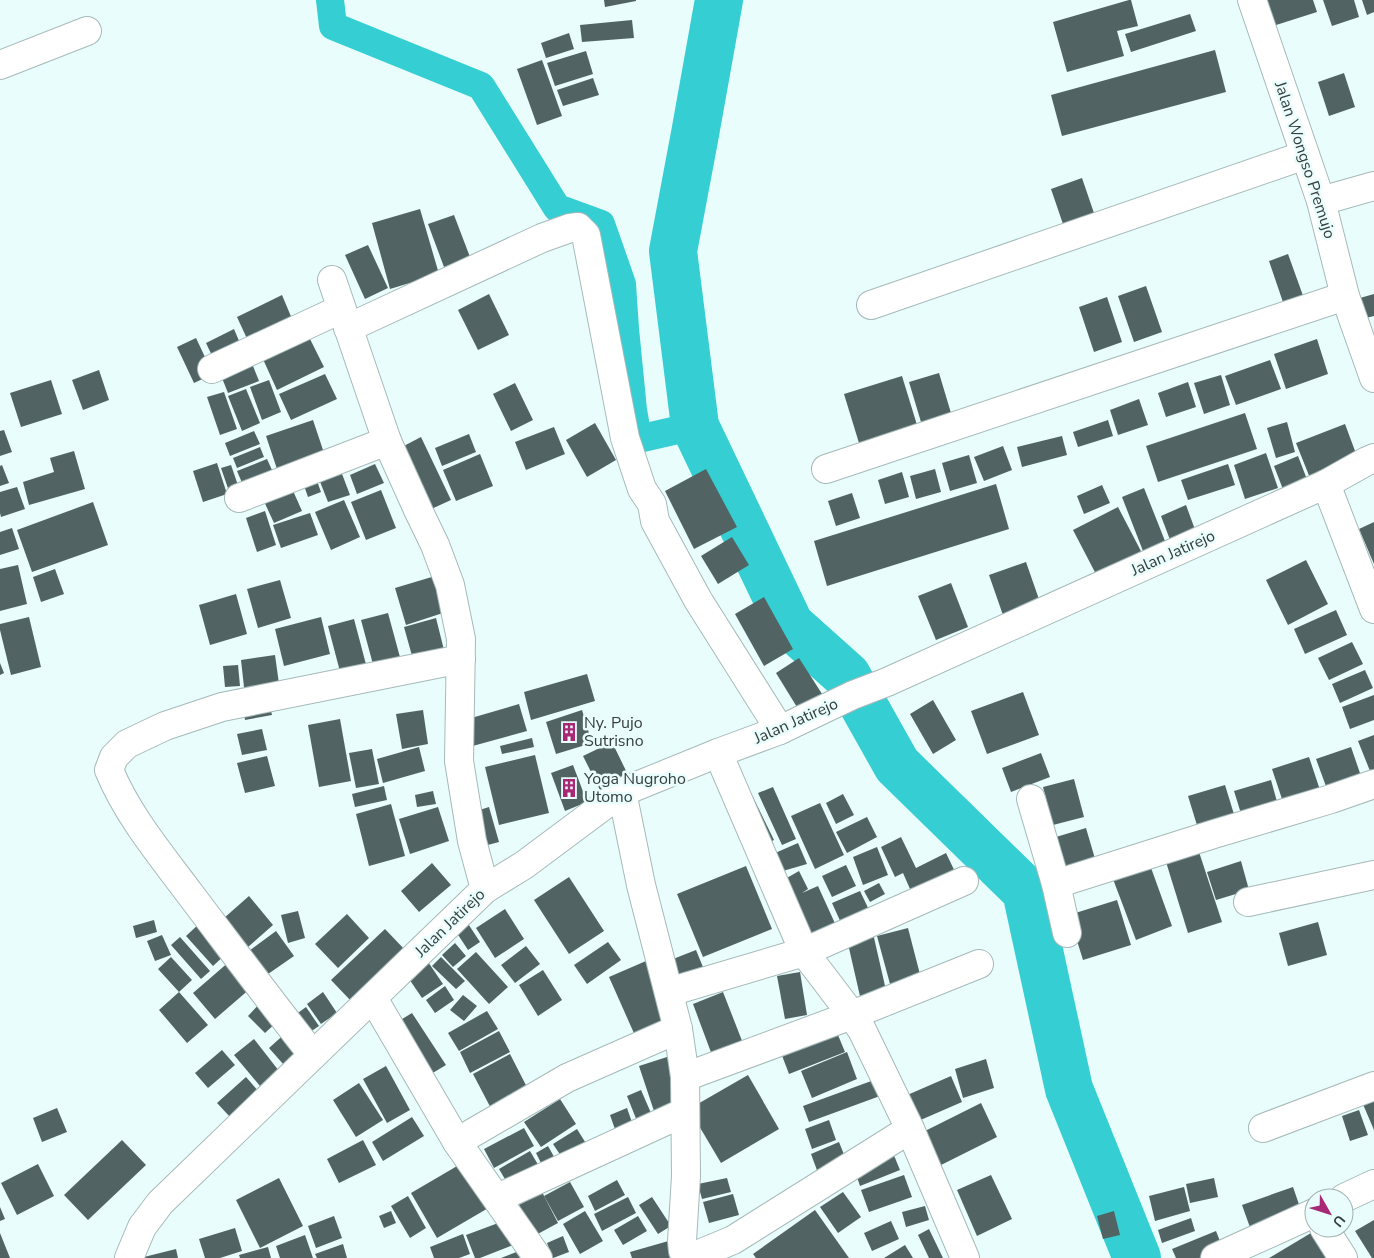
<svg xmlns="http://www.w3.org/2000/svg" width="1374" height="1258" font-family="'Nunito Sans',sans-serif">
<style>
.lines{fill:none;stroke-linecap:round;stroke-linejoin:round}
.canal{stroke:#35cfd3;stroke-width:28}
.river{stroke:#35cfd3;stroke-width:48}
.building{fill:#526363}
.minor-casing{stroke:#a6b9b9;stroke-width:30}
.minor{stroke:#fff;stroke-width:28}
.labels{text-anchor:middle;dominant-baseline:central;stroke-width:5;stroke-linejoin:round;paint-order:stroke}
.street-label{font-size:16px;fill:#363e3e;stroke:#e9fdfd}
.poi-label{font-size:16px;fill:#363e3e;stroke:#e9fdfd;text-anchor:start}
</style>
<rect width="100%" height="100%" fill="#e9fdfd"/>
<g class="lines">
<polyline class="canal" points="330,0 333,26 481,86 557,208 601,224 622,284 625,329 633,410 638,439 695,426"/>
<polyline class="river" points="719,0 695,134 673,251 695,426 790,625 847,676 897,765 1026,891 1069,1089 1137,1258"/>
</g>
<g class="building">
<polygon points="604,0 636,0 636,1 605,7"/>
<polygon points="1129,0 1131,0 1138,26 1117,31 1124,56 1067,72 1053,22"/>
<polygon points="1265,0 1313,0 1317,12 1273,26"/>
<polygon points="1323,0 1354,0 1359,17 1332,26"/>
<polygon points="1362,0 1374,0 1374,12 1367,15"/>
<polygon points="1190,14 1196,31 1131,52 1125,34"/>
<polygon points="632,20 634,38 582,42 580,25"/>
<polygon points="569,33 574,49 546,58 541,43"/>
<polygon points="1215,50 1226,92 1062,136 1051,95"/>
<polygon points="586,51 593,74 555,86 547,63"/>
<polygon points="542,60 562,116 537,125 517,69"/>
<polygon points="1344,73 1355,107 1329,116 1318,82"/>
<polygon points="593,78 599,95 563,106 557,90"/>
<polygon points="1082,178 1095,216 1064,227 1051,189"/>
<polygon points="420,209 439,274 390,289 372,223"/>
<polygon points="454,215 470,257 444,267 428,224"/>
<polygon points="368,245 388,288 365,299 345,255"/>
<polygon points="1288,254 1306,304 1286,311 1269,261"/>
<polygon points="1146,286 1162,332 1134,342 1118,296"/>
<polygon points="489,294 509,335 478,350 458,310"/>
<polygon points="1374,294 1374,316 1366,318 1360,298"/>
<polygon points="282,295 295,326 249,343 237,317"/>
<polygon points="1107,297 1122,342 1094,352 1079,307"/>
<polygon points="234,329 242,348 215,362 206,343"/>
<polygon points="308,335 324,367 277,390 262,357"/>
<polygon points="196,338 213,374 194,383 177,347"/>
<polygon points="1317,339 1328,374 1286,389 1274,354"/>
<polygon points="1270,360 1281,389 1236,405 1225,376"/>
<polygon points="251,361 259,381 228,393 220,373"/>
<polygon points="99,370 109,400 83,410 72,380"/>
<polygon points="939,373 951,413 921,422 909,382"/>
<polygon points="325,374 337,399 291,420 279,394"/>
<polygon points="1221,375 1230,405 1204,414 1194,383"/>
<polygon points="902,376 917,425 859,443 844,394"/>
<polygon points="51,380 62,414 21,427 10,393"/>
<polygon points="269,380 281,412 262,420 250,387"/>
<polygon points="1188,382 1196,407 1166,417 1158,393"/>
<polygon points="515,383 533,420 511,431 493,394"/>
<polygon points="246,389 260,423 242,431 228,396"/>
<polygon points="224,392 237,429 220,435 207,397"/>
<polygon points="1139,399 1148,425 1118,435 1110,410"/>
<polygon points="1245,413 1257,449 1158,482 1146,446"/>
<polygon points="313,420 325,456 278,472 266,436"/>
<polygon points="1108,420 1113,436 1078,447 1073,432"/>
<polygon points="1287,422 1295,452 1276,458 1267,428"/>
<polygon points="595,423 616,460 587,477 566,440"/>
<polygon points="1345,424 1358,459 1310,478 1296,443"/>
<polygon points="554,427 565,454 526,470 515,442"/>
<polygon points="4,430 12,452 0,456 0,431"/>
<polygon points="254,431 260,444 230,456 225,443"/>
<polygon points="469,434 476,452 442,466 435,448"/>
<polygon points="1062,436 1067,455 1022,467 1017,447"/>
<polygon points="421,437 451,500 427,511 398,449"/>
<polygon points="1003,446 1012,470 984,481 974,457"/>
<polygon points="260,447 264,457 237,468 233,458"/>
<polygon points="74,451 85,489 29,505 23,482 54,472 50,458"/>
<polygon points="1266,453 1278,488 1245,499 1234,465"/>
<polygon points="480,454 493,486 456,501 443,470"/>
<polygon points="969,455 977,483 950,491 942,463"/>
<polygon points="1298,456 1308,482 1284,492 1274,466"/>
<polygon points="267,459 276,479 246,492 237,471"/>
<polygon points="217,463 227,494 203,502 193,471"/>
<polygon points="375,464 384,483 357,494 350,475"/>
<polygon points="1228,464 1235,485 1188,500 1181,480"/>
<polygon points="2,465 9,483 0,486 0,466"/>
<polygon points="231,465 241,494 231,497 221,468"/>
<polygon points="339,466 350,495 328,502 317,474"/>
<polygon points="706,469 737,527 694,549 665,491"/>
<polygon points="935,469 941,492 916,499 910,476"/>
<polygon points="902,472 909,497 885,504 878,480"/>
<polygon points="314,473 321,492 308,497 301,477"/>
<polygon points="290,484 302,511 274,523 262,497"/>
<polygon points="996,484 1009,529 827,586 814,541"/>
<polygon points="1102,485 1110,503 1084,514 1077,496"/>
<polygon points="17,487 25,509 1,517 0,513 0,492"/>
<polygon points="1144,488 1165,541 1143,551 1122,497"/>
<polygon points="381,490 396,528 366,540 351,502"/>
<polygon points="852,493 860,518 836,526 828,501"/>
<polygon points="344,500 360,537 331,550 315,512"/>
<polygon points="93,502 108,545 32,572 17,530"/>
<polygon points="1186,505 1197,535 1172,545 1161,516"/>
<polygon points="1118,507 1143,555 1098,578 1073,530"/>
<polygon points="265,511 276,545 257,552 246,518"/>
<polygon points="310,513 318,535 281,548 273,525"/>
<polygon points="1374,522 1374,564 1359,529"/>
<polygon points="12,528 19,549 0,555 0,532"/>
<polygon points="732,537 749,565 718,584 701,556"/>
<polygon points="1306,560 1328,604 1288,625 1266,580"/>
<polygon points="1026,562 1041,605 1004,618 989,575"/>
<polygon points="18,565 27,604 0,611 0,569"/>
<polygon points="55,569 64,594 41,602 33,577"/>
<polygon points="435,576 446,612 406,625 395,588"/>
<polygon points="280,580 291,618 258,628 247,589"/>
<polygon points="951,583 968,627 936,640 918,596"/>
<polygon points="236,594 247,634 210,645 199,605"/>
<polygon points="764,597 793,649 764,666 735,614"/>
<polygon points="1336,610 1347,635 1305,654 1294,629"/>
<polygon points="388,613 401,661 374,668 361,620"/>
<polygon points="29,617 41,667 11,675 0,630 0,624"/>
<polygon points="321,617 330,654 284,666 275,629"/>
<polygon points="436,618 445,654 414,663 404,627"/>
<polygon points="354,619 368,672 342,679 328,626"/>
<polygon points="1352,642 1363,664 1329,680 1318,658"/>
<polygon points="275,655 280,691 245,696 241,660"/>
<polygon points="799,658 824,697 800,712 776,673"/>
<polygon points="0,663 4,673 0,675"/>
<polygon points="238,665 240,686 225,687 223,666"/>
<polygon points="1365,670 1373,688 1340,703 1332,684"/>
<polygon points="587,674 595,701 531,720 524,692"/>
<polygon points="1023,692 1039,735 987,754 971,711"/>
<polygon points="1374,695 1374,720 1350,729 1342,707"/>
<polygon points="933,700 956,740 933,754 910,714"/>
<polygon points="269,702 272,715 245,720 243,707"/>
<polygon points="519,704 527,731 469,747 461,721"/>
<polygon points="423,710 428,744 402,749 396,714"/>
<polygon points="582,710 592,743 556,754 546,722"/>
<polygon points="340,719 351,781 319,787 308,725"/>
<polygon points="262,729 267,750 242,755 237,734"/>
<polygon points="1374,735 1374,776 1372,776 1358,741"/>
<polygon points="532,738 534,747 502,754 500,746"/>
<polygon points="612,742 631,781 602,794 583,756"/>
<polygon points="419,747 425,771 383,783 377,759"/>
<polygon points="1351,747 1361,776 1327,789 1316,759"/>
<polygon points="372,749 379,784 356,788 349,753"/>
<polygon points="1041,753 1050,777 1011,792 1002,768"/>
<polygon points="535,755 549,813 499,825 485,767"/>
<polygon points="267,756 275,786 245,793 237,763"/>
<polygon points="1309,757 1323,799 1286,811 1272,769"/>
<polygon points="573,765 587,802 565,811 551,773"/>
<polygon points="1074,779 1084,817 1053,825 1043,787"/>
<polygon points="1271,780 1279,809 1243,820 1234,791"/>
<polygon points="1225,785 1237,824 1200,835 1188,796"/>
<polygon points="384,786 387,800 355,807 352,794"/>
<polygon points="773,787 796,839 782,845 758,793"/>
<polygon points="433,791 436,804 417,807 415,795"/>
<polygon points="843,794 854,815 836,824 826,803"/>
<polygon points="753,797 774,840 764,845 745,806"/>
<polygon points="820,803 844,855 815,869 791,816"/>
<polygon points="391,804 405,856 369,866 356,814"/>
<polygon points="438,807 449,841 410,854 399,819"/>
<polygon points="489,807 499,842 480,847 470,813"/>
<polygon points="867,817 877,837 847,853 836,832"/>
<polygon points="1086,828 1098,869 1068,878 1056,837"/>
<polygon points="901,837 916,868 946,853 958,878 914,898 903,873 895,877 881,847"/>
<polygon points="798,843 807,864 776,873 766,857"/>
<polygon points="877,847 888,875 863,885 853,857"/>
<polygon points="1199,852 1222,922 1188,933 1166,862"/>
<polygon points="1241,861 1249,890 1216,900 1207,872"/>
<polygon points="432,863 451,885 419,912 401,891"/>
<polygon points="846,865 856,886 832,897 822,876"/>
<polygon points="1150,865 1172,926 1136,940 1113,879"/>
<polygon points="746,866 772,929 703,957 677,894"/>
<polygon points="799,871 808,889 802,893 818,886 838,930 805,945 785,879"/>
<polygon points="569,877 604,931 569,954 534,900"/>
<polygon points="879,883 885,894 870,902 864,891"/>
<polygon points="860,891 870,912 842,925 832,903"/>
<polygon points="249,896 273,925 240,954 215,926"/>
<polygon points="1117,900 1131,945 1083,960 1069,915"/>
<polygon points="505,909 524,939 495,958 476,928"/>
<polygon points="298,911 305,938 288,943 281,915"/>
<polygon points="347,914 369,938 338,968 315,944"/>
<polygon points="463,916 480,942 468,950 451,924"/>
<polygon points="154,920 157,932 136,938 133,926"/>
<polygon points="1318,922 1327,955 1288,966 1279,933"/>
<polygon points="200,923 227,953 213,966 186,936"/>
<polygon points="908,928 923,986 893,995 877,936"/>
<polygon points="385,929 405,950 351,1001 331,980"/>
<polygon points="872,929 888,999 862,1005 846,935"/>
<polygon points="276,931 294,956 258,981 241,957"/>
<polygon points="162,935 171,955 155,961 147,941"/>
<polygon points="180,937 210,971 201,979 171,945"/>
<polygon points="608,942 621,960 587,984 574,965"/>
<polygon points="455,943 466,956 453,967 442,955"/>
<polygon points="526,946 540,964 515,983 501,965"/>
<polygon points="696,950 705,972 677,983 668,961"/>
<polygon points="476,952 508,987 489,1004 457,969"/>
<polygon points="424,956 443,984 422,998 403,970"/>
<polygon points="171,957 192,980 179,992 208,1025 187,1043 159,1010 179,992 158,969"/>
<polygon points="441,957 465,981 456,989 432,966"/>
<polygon points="230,961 252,987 215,1019 193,993"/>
<polygon points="646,961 673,1023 637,1040 609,977"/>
<polygon points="543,970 562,1000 538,1016 519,985"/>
<polygon points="800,972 807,1015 785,1019 777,976"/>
<polygon points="445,986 454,1000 435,1013 426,1000"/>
<polygon points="323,992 337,1013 321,1024 307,1004"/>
<polygon points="723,992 746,1051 715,1063 693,1004"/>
<polygon points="463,995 477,1006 464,1021 450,1010"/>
<polygon points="262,1001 280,1019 265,1033 248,1016"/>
<polygon points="306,1007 319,1026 304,1036 291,1018"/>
<polygon points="487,1011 498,1029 459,1051 448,1033"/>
<polygon points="412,1013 446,1065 426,1077 394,1024"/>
<polygon points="833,1023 845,1052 789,1074 778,1045"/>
<polygon points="288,1031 303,1048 284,1065 269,1048"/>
<polygon points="499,1031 510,1052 470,1073 460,1052"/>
<polygon points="254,1039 279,1071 260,1086 234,1055"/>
<polygon points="222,1050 235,1065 208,1088 195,1073"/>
<polygon points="847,1052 857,1079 812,1098 801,1071"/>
<polygon points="510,1054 532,1097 495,1116 473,1074"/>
<polygon points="667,1057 683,1105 655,1114 639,1066"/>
<polygon points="986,1059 994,1088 963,1098 955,1069"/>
<polygon points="386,1066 410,1110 387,1123 363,1079"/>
<polygon points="748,1075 779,1129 721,1163 689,1109"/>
<polygon points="951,1076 962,1102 916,1122 905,1096"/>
<polygon points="246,1077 260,1093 231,1118 217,1103"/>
<polygon points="874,1080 880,1096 809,1122 803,1106"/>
<polygon points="359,1083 383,1120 356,1137 333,1100"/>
<polygon points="641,1090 654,1120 639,1126 627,1096"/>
<polygon points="1374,1097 1374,1130 1362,1102"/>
<polygon points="560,1099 576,1124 541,1147 524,1122"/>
<polygon points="981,1103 997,1137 939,1166 923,1132"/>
<polygon points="57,1108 67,1132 42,1142 33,1118"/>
<polygon points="627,1108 634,1128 617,1135 610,1115"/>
<polygon points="1359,1110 1368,1135 1350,1141 1342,1116"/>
<polygon points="412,1117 424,1136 383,1161 372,1142"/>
<polygon points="829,1120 836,1140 812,1149 805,1129"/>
<polygon points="524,1128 534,1146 494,1168 484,1149"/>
<polygon points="577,1129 587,1145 563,1159 553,1144"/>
<polygon points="122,1140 146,1165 88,1220 64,1195"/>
<polygon points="363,1140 376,1165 339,1183 327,1159"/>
<polygon points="839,1142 847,1162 818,1173 811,1154"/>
<polygon points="548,1146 557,1162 544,1169 536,1153"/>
<polygon points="530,1151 540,1168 509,1186 499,1169"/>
<polygon points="893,1153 900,1170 860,1186 854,1168"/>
<polygon points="464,1162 490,1207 437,1238 411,1193"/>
<polygon points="38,1164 54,1196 17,1215 1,1183"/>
<polygon points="904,1175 912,1197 869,1212 861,1190"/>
<polygon points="991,1175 1012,1219 977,1236 957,1190"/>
<polygon points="279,1178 303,1226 260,1248 236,1200"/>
<polygon points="727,1178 731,1192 702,1199 698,1184"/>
<polygon points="1214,1178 1218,1197 1190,1203 1186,1184"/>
<polygon points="617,1180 625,1195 595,1211 588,1196"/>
<polygon points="570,1182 584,1207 558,1221 544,1196"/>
<polygon points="1184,1187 1190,1211 1155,1221 1149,1196"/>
<polygon points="1293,1187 1303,1216 1252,1233 1242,1205"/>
<polygon points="542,1192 558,1223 534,1236 517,1206"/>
<polygon points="843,1192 861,1217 838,1233 820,1207"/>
<polygon points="733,1194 739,1215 709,1223 703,1202"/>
<polygon points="408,1196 426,1228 410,1238 391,1206"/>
<polygon points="628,1197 636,1213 602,1231 594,1214"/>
<polygon points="652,1197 671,1226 658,1234 639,1205"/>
<polygon points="925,1206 929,1220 906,1227 902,1212"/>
<polygon points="0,1207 5,1219 0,1221"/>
<polygon points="815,1210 849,1258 756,1258 753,1254"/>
<polygon points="391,1211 396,1223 384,1228 379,1216"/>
<polygon points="585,1211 603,1241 580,1254 563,1224"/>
<polygon points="1114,1211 1120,1235 1103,1239 1097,1216"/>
<polygon points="334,1216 342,1238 316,1248 308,1226"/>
<polygon points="638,1216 647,1231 623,1245 614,1230"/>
<polygon points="1191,1218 1195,1231 1162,1243 1158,1230"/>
<polygon points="509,1219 518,1243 480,1258 475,1258 466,1235"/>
<polygon points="1374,1220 1374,1258 1372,1258 1355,1231"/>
<polygon points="891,1221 899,1239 872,1251 864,1233"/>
<polygon points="235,1228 242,1251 220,1258 205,1258 199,1239"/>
<polygon points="929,1229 943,1258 929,1258 918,1235"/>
<polygon points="1316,1230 1333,1258 1269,1258"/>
<polygon points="1216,1231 1223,1249 1199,1258 1176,1258 1172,1249"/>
<polygon points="0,1233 10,1258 0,1258"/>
<polygon points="463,1234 470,1254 459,1258 434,1258 430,1247"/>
<polygon points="305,1235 313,1258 280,1258 276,1246"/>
<polygon points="563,1236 569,1252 553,1258 547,1243"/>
<polygon points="672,1240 674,1258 632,1258 630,1252"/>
<polygon points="343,1244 347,1258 317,1258 315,1254"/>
<polygon points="905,1245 913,1258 884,1258"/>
<polygon points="268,1247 271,1258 240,1258 239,1255"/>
<polygon points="527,1248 531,1258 501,1258"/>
<polygon points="176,1249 178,1258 144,1258 144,1257"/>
</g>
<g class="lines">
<g class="minor-casing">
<g id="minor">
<polyline points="1252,0 1321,201 1345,296 1374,378"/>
<polyline points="0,65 87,31"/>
<polyline points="1321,201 1374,186"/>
<polyline points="332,280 387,441 419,512 435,545 450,585 461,639 459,761 472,841 485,889"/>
<polyline points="871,305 1305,155"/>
<polyline points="348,328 542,238 570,228 578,227 586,235 625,438 642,489 652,504 655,521 698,600 780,730"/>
<polyline points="212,369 341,309"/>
<polyline points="826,469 1345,296"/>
<polyline points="1326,484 1374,609"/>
<polyline points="239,498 387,441"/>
<polyline points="718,753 804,952 852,1015 862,1030 910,1129"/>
<polyline points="622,792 641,885 678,1029 685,1077 686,1176 682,1241 683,1251 687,1256 692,1257 733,1240 910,1129 965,1258"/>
<polyline points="1031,799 1056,884 1067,933"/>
<polyline points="1056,884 1214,834 1331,799 1374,784"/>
<polyline points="1248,902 1374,875"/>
<polyline points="669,992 804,952 964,881"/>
<polyline points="373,998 457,1142 538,1258"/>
<path d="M313,1055C271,1002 231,948 190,894C161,855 128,816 109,770L114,757L127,744L165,726L222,707L461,659"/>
<polyline points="685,1077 852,1015 979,964"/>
<polyline points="1263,1128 1374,1086"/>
<polyline points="457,1142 567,1078 678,1029"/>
<polyline points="498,1198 685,1112"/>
<polyline points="1344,1198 1374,1184"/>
<polyline points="1324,1228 1343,1258"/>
<polyline points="129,1258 142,1227 160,1203 485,889 524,865 622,792 718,753 780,730 853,695 887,682 1326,484 1367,461 1374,458"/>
<polyline points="1215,1258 1314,1213"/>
</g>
</g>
<use href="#minor" class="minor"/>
</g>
<defs>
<g id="building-bare" transform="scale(1.5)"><path d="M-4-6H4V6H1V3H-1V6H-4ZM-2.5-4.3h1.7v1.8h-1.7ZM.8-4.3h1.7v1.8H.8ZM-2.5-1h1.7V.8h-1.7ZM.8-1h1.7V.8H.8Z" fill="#a82876" stroke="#e9fdfd" stroke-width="2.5" paint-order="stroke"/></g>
</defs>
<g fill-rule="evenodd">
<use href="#building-bare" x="569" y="732"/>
<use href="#building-bare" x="569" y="788"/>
</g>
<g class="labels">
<g class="street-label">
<text transform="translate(1305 160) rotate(72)">Jalan Wongso Premujo</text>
<text transform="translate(1173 553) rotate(-24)">Jalan Jatirejo</text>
<text transform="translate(796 721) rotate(-24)">Jalan Jatirejo</text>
<text transform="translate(450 923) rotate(-44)">Jalan Jatirejo</text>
</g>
<g class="poi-label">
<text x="584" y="723">Ny. Pujo<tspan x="584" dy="18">Sutrisno</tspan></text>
<text x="584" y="779">Yoga Nugroho<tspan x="584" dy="18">Utomo</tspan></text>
</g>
</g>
<g transform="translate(1329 1213) rotate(129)"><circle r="24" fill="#e9fdfd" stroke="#a1b1b1"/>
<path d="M0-4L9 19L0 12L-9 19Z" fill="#a82876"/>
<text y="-8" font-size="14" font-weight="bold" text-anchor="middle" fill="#363e3e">U</text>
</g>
</svg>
